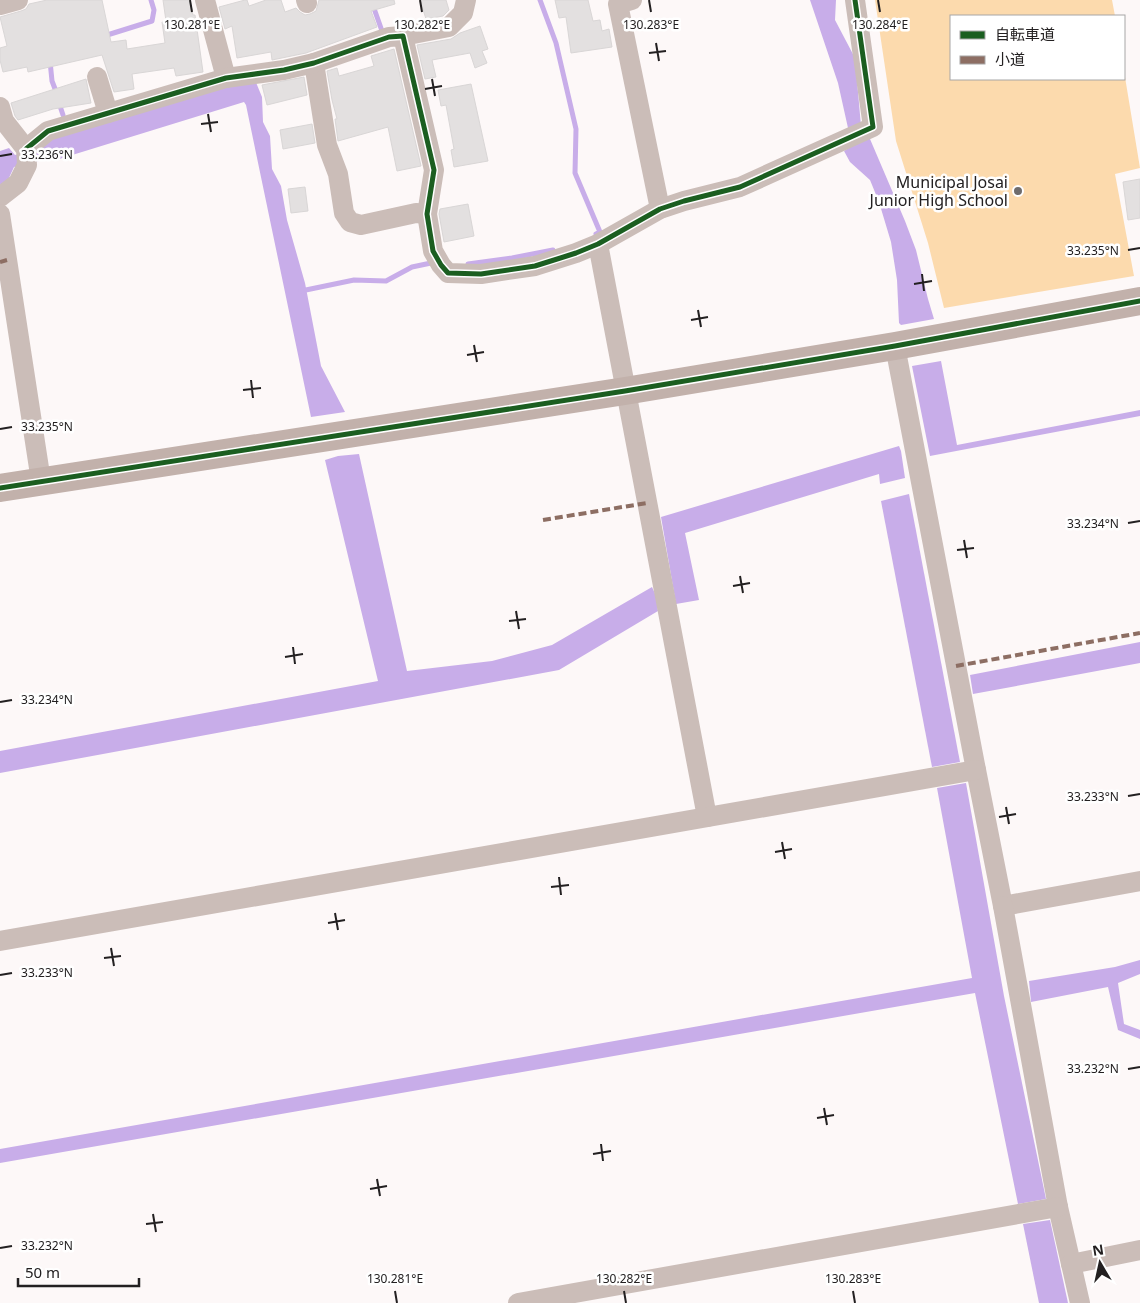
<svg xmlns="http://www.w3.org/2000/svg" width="1140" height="1303" font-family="'Noto Sans','Noto Sans JP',sans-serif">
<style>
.green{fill:#fcdaad}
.water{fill:#c8ade9}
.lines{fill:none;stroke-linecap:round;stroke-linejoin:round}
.stream{stroke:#c8ade9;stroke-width:5}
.building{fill:#e3e0e0;stroke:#d9d6d6}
.street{stroke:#cbbdb8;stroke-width:20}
.secondary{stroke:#c2b1ab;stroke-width:28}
.quiet{stroke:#8d6e63;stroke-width:4;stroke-dasharray:8 4;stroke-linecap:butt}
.cycleway-casing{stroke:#fff;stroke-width:8}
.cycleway{stroke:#1b5e20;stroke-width:5}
.ticks{fill:none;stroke:#232021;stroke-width:2}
.poi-dot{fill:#6f6c6c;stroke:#fff;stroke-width:2}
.labels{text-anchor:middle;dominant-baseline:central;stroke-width:5;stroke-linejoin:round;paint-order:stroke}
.poi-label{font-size:16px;fill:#232021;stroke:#fff;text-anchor:end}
.ticks-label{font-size:12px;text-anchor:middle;fill:#232021;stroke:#fff;stroke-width:5;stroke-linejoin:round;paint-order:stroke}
</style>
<rect width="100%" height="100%" fill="#fdf8f8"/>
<polygon class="green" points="875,0 1112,0 1115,16 951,16 951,79 1124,79 1124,71 1140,168 1115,174 1134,276 944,308 928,243 896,141"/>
<g class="water">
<polygon points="810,0 836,0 835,20 855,58 861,126 870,139 905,221 916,250 928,299 934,319 901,325 899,323 897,280 891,242 879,202 870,180 850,162 844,151 855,144 848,128 838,83"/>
<polygon points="255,80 262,97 263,122 270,136 272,169 281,186 287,220 305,283 321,366 345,412 311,417 246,105 244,102 56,160 43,160 14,167 7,182 0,185 0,151 9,148 15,155 39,149 51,138 213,87"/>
<polygon points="941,361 957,445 1140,410 1140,416 930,456 912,366"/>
<polygon points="899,446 901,451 905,478 880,484 879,474 685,533 699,600 676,604 661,517"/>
<polygon points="359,454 407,671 492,661 552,645 652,587 656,596 658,611 559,670 0,773 0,751 378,681 325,460 338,456"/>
<polygon points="909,494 960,762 932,767 881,501"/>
<polygon points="1140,642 1140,663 973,694 970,675"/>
<polygon points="966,783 1004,996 1046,1199 1018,1204 975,993 0,1163 0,1149 972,978 937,788"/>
<polygon points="1140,960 1140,974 1118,983 1124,1024 1140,1030 1140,1039 1118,1030 1108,987 1031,1002 1029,981 1115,967"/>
<polygon points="1050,1220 1068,1303 1039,1303 1023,1224"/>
</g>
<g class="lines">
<g class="stream">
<polyline points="371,0 382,31"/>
<polyline points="540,0 556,43 576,129 575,173 600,232 596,234"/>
<polyline points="104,36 152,21 154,10 151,0"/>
<polyline points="50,61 52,81 57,94"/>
<polyline points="59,103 63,115"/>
<polyline points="468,264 512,258 553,250"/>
<polyline points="301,291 354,280 386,281 412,267 431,263"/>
</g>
</g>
<g class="building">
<polygon points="47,0 102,0 111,42 126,40 127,49 165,43 162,22 166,21 163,0 190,0 193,15 195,15 203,72 176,76 174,68 132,74 134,89 114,92 102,55 28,72 27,67 3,72 0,60 0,48 7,46 0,17 21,11 26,9 29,4"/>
<polygon points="245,0 247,0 249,6 266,0 281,0 285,12 296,8 300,12 305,15 310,14 316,11 319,0 394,0 395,4 371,11 377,27 306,53 272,60 271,52 237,58 232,26 225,29 219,7"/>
<polygon points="420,0 446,0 449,10 443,16 426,19"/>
<polygon points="555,0 588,0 593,21 600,20 602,31 609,29 612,47 571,53 566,17 559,18"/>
<polygon points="480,26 488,49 482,51 487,63 475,68 470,53 432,60 436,77 425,79 417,45 451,39 460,33"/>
<polygon points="394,49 421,166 397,171 388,127 338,141 335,119 337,119 332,100 327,71 337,68 339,76 374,66 371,56"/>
<polygon points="304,77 307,95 267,105 262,85"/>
<polygon points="86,79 91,103 53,109 18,120 15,116 11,103"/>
<polygon points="471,84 488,161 454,167 451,150 454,149 446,105 441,106 438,90"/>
<polygon points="312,124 315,143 283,149 280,130"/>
<polygon points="1140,179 1140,218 1128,220 1123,182"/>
<polygon points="305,187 308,211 291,213 288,189"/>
<polygon points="468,204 474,236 444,242 439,214 440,209"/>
</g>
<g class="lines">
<g class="street">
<polyline points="205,0 226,78"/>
<polyline points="306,0 307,3"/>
<polyline points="632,0 618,4 660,209"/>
<polyline points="0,5 18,0"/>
<polyline points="403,36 449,27 463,13 466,0"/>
<polyline points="314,63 327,145 338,174 344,213 350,222 361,225 416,213 427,214"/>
<polyline points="97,77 108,113"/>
<polyline points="0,107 4,121 26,149 27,165 18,183 0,197"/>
<polyline points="26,149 48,131 226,78 284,70 314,63 389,37 403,36 434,170 427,214 433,251 441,265 448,273 481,274 535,266 576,253 598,244 660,209 684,201 740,187 873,127 855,0"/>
<polyline points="0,214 41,481"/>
<polyline points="598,244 707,817"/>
<polyline points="895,346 976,770 1003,906 1140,881"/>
<polyline points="1003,906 1058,1207 1080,1303"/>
<polyline points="0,941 976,770"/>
<polyline points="1071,1264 1140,1250"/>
<polyline points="518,1303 1058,1207"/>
</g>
<polyline class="secondary" points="0,488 625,391 895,346 1140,301"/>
<g class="quiet">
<polyline points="0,262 7,260"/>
<polyline points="543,520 647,503"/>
<polyline points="956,666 1140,633"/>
</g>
<g class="cycleway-casing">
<g id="cycleway">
<polyline points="26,149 48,131 226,78 284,70 314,63 389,37 403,36 434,170 427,214 433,251 441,265 448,273 481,274 535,266 576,253 598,244 660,209 684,201 740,187 873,127 855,0"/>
<polyline points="0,488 625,391 895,346 1140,301"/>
</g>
</g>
<use href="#cycleway" class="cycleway"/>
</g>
<path class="ticks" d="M190,0L192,12M420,0L422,12M649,0L651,12M878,0L880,12M656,43L659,61M649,53L666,51M432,79L435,96M425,89L442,86M208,114L211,132M201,124L218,122M0,156L12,154M1128,250L1140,248M922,274L924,291M914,284L932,281M698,310L701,327M691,320L708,317M474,345L477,362M467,355L484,352M251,380L253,398M243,390L261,388M0,429L12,427M1128,523L1140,521M964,540L967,558M957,550L974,548M740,576L743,593M733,586L750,583M516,611L519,629M509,621L526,619M293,647L295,664M285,657L303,654M0,702L12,700M1128,796L1140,794M1006,807L1009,824M999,817L1016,814M782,842L785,859M775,852L792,849M559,877L561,895M551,887L569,885M335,913L338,930M328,923L345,920M111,948L114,966M104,958L121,956M0,975L12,973M1128,1069L1140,1067M824,1108L827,1125M817,1118L834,1115M601,1144L603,1161M593,1154L611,1151M377,1179L380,1196M370,1189L387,1186M153,1214L156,1232M146,1224L163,1222M0,1248L12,1246M395,1291L397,1303M624,1291L626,1303M853,1291L855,1303"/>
<circle class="poi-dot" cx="1018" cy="191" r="5"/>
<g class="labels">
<g class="poi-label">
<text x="1008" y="182">Municipal Josai<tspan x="1008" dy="18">Junior High School</tspan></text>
</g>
</g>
<g class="ticks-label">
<text x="192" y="29">130.281°E</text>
<text x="422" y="29">130.282°E</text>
<text x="651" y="29">130.283°E</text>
<text x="880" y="29">130.284°E</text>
<text x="47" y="159">33.236°N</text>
<text x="1093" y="255">33.235°N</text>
<text x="47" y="431">33.235°N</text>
<text x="1093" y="528">33.234°N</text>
<text x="47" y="704">33.234°N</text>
<text x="1093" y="801">33.233°N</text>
<text x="47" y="977">33.233°N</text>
<text x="1093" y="1073">33.232°N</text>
<text x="47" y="1250">33.232°N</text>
<text x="395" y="1283">130.281°E</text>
<text x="624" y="1283">130.282°E</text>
<text x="853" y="1283">130.283°E</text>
</g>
<rect x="950" y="15" width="175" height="65" fill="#ffffff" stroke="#a7a6a6"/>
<rect x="960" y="31" width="25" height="8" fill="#1b5e20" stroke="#a7a6a6"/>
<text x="995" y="40" font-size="15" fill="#232021">自転車道</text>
<rect x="960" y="56" width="25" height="8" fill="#8d6e63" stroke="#a7a6a6"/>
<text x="995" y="65" font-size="15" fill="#232021">小道</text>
<g transform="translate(1100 1263) rotate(351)" stroke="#ffffff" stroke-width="4" paint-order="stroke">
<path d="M0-4L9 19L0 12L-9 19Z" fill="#232021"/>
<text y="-8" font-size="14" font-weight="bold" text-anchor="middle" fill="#232021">N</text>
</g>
<path d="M18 1278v8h121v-8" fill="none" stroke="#232021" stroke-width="2.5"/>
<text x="25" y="1278" font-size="15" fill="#232021" stroke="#ffffff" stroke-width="4" paint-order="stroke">50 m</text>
</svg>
